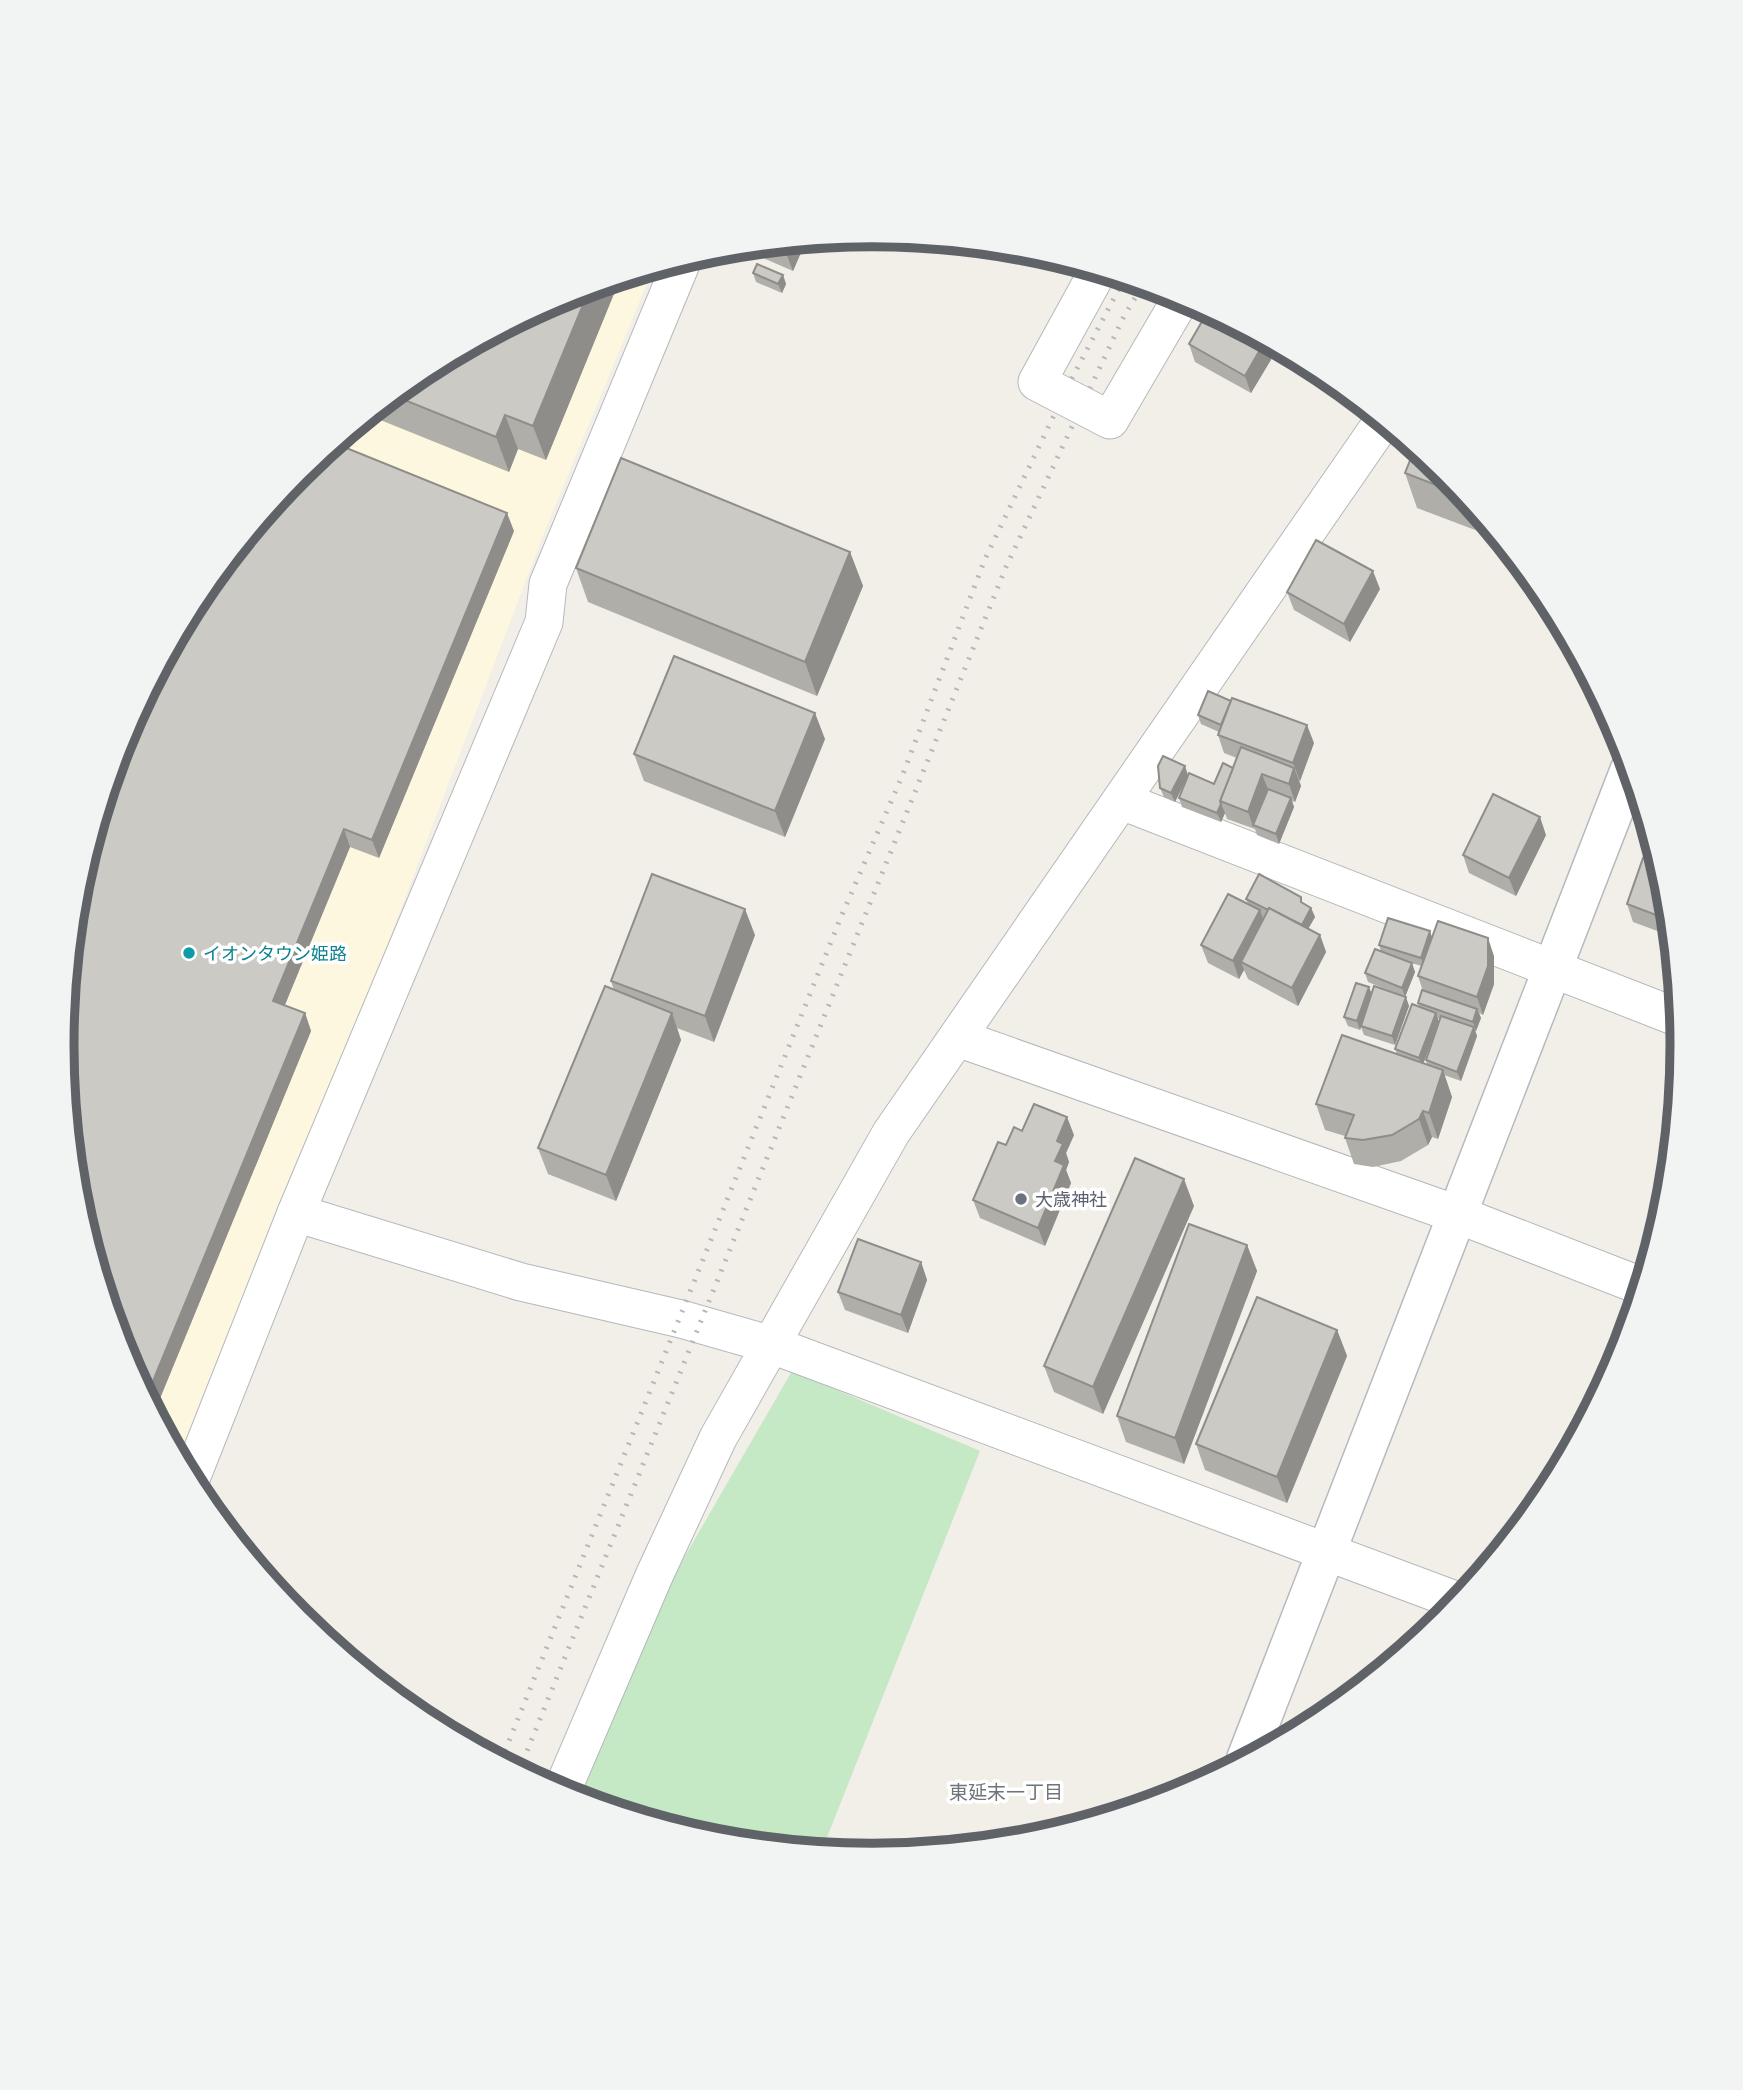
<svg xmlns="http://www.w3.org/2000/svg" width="1743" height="2090" font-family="Ubuntu,'Noto Sans JP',sans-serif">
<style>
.commercial{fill:#fef7e0}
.green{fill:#c5e8c5}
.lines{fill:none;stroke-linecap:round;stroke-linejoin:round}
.street-casing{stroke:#b5b8bc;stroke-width:39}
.secondary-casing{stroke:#b6babf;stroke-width:41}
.street{stroke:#fff;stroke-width:37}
.secondary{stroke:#fff;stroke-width:38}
.rail{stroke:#b6b7b8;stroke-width:5;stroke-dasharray:2 9;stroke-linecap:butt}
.street-bridge-casing{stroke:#b5b8bc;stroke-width:39;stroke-linecap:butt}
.street-bridge{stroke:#fff;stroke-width:37}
.wall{fill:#afaea9;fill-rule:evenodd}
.shaded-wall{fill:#8f8d8a}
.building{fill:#cccac5;stroke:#8f8d8a;stroke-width:2}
.culture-dot{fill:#0f9aa8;stroke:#fff;stroke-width:2.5}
.worship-dot{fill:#6b7280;stroke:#fff;stroke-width:2.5}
.labels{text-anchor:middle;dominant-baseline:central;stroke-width:7;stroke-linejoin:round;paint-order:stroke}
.culture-label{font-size:18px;fill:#0d838f;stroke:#fff;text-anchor:start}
.worship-label{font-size:18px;fill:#5b616d;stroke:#fff;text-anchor:start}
.neighbourhood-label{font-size:19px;fill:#70757a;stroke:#fff}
.rim{fill:none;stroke:#5f6368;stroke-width:9}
</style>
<rect width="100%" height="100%" fill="#f1efe8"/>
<polygon class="commercial" points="653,269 544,533 348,1047 179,1460 123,1355 77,1203 61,1045 77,887 299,472 422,371 562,296"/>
<polygon class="green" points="792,1371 980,1451 822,1850 713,1840 576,1798 677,1570"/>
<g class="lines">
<g class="street-casing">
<g id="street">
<polyline points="1122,801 1679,1018"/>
<polyline points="958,1038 1456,1214 1641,1286"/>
<polyline points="296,1213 521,1282 681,1319 772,1345 1458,1601"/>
<polyline points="190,1481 296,1213 544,622 548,584 683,259"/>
<polyline points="561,1793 654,1576 718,1438 891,1133 1383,421"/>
</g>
</g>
<g class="secondary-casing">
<polyline id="secondary" points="1246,1759 1630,769"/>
</g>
<use href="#street" class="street"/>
<use href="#secondary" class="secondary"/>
<g class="rail">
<polyline points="501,1761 841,917 903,774 985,559 1069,384 1124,279"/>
<polyline points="519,1771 1006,567 1124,316 1143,285"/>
</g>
<g class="street-bridge-casing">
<polyline id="street-bridge" points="1098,271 1037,382 1110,420 1182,297"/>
</g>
<use href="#street-bridge" class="street-bridge"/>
</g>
<g class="wall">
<polygon points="806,241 793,271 740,248"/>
<polygon points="753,273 783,275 786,284 782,293 756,282"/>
<polygon points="620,279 546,460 518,449 509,472 368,415 422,371 562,296"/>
<polygon points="1189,344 1278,348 1251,393 1195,362"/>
<polygon points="1445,472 1499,539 1417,508 1405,473"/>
<polygon points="514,531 379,858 350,847 285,1005 305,1013 311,1031 154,1413 123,1355 77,1203"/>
<polygon points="850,552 863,586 817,696 588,602 576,568"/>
<polygon points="1380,589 1350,642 1294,610 1287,592"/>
<polygon points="1198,715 1314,743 1300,781 1299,780 1301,786 1295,802 1292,801 1294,807 1279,844 1257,835 1255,829 1227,819 1225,813 1221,822 1182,807 1179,798 1185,781 1175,802 1164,797 1160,788 1185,766 1188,775 1214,784 1233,768 1237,758 1224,753 1218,735 1219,732 1201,724"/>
<polygon points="825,739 785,837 644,781 634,754"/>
<polygon points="1546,835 1516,896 1469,873 1463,855"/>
<polygon points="1666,887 1671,936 1633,922 1627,904"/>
<polygon points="1246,899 1304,904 1311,908 1315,917 1308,929 1320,935 1326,952 1298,1006 1248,979 1244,970 1239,979 1208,963 1201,945 1248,904"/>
<polygon points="755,935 714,1042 677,1028 681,1040 616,1201 548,1174 538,1148 614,990 611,981"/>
<path d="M1432,938L1494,956V984L1483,1015L1479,1013L1481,1018L1476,1031H1475L1477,1036L1461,1081L1444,1075L1452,1097L1438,1139L1432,1137L1428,1145L1401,1161L1373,1167L1354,1164L1345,1138V1136L1325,1130L1316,1104L1397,1054L1395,1049L1419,1007L1418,1003L1423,991L1418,976L1422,966L1411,963L1415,972L1405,997L1409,1006L1395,1045L1364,1035L1361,1027L1360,1030L1348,1026L1344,1017L1369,987L1372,994L1393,992L1368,982L1365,973L1381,951L1379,945ZM1437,1018L1440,1019L1426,1060L1427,1065L1423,1064L1439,1022Z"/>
<polygon points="1074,1135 1066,1153 1069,1162 1066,1170 1071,1183 1045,1246 980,1218 973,1200 1006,1145"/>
<polygon points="1194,1206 1103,1414 1054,1392 1044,1366"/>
<polygon points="1247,1245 1257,1271 1184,1464 1126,1442 1117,1416"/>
<polygon points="921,1262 927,1280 908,1333 845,1310 838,1292"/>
<polygon points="1337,1330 1347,1356 1287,1503 1205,1470 1196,1444"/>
</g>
<g class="shaded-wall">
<polygon points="806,241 793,271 786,253 791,243"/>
<polygon points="783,275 786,284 782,293 778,284"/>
<polygon points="620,279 546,460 533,426 590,288"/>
<polygon points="1265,341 1278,348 1251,393 1245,376"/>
<polygon points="505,415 518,449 509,472 496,437"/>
<polygon points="507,513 514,531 379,858 372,840"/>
<polygon points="850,552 863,586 817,696 805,662"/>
<polygon points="1373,571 1380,589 1350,642 1344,624"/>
<polygon points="815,713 825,739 785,837 775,811"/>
<polygon points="1307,725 1314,743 1300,781 1293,763"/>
<polygon points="1185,766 1188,776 1175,802 1171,793"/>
<polygon points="1294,768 1301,786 1295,802 1289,784"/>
<polygon points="1262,774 1269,792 1253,825 1254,829 1248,812"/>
<polygon points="1291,798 1294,807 1279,844 1276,834"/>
<polygon points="1221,804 1225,813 1221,822 1217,813"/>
<polygon points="1540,817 1546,835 1516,896 1509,878"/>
<polygon points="344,829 350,847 279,1019 273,1001"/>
<polygon points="1311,908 1315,917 1304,936 1301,927"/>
<polygon points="745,909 755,935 714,1042 705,1016"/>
<polygon points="1260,910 1266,927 1241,962 1244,970 1239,979 1233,961"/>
<polygon points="1430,931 1433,940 1424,967 1421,958"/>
<polygon points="1320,935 1326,952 1298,1006 1292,988"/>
<polygon points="1488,938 1494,956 1494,984 1483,1015 1477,997"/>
<polygon points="1412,963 1415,972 1405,997 1402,988"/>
<polygon points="1369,987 1372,996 1360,1030 1357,1021"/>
<polygon points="1406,997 1409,1006 1395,1045 1392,1036"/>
<polygon points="1477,1009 1481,1018 1476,1031 1473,1022"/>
<polygon points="305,1013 311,1031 154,1413 146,1398"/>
<polygon points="672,1013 681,1040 616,1201 606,1175"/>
<polygon points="1436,1013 1439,1022 1422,1067 1419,1058"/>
<polygon points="1474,1027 1477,1036 1461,1081 1457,1072"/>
<polygon points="1443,1070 1452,1097 1438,1139 1429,1113"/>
<polygon points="1423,1111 1432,1137 1428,1145 1419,1119"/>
<polygon points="1067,1117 1074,1135 1066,1153 1069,1162 1066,1170 1071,1183 1045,1246 1038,1228 1055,1161 1057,1141"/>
<polygon points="1184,1179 1194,1206 1103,1414 1093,1387"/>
<polygon points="1247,1245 1257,1271 1184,1464 1175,1438"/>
<polygon points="921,1262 927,1280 908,1333 901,1315"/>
<polygon points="1337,1330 1347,1356 1287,1503 1277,1477"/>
</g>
<g class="building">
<polygon points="791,243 786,253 768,245"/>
<polygon points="757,264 783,275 778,284 753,273"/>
<polygon points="590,288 533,426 505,415 496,437 392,395 422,371 562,296"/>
<polygon points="1208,311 1265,341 1245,376 1189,344"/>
<polygon points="334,443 507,513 372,840 344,829 273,1001 305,1013 146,1398 123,1355 77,1203 61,1045 77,887 123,735 198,595 299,472"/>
<polygon points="1415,448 1445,472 1464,496 1405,473"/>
<polygon points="621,458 850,552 805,662 576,568"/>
<polygon points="1316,540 1373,571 1344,624 1287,592"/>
<polygon points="674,656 815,713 775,811 634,754"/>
<polygon points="1208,691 1231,701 1221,725 1198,715"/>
<polygon points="1232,698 1307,725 1293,763 1218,735"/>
<polygon points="1241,747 1294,768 1289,784 1262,774 1248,812 1220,801"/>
<polygon points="1163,756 1185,766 1171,793 1160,788 1158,766"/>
<polygon points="1223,763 1233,768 1220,801 1221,804 1217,813 1179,798 1189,773 1214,784"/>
<polygon points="1268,789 1291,798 1276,834 1253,825"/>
<polygon points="1493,794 1540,817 1509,878 1463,855"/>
<polygon points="1643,858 1659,863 1666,887 1669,920 1627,904"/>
<polygon points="652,874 745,909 705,1016 611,981"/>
<polygon points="1259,874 1301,897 1301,902 1311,908 1302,925 1269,908 1268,910 1246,899"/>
<polygon points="1228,894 1260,910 1233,961 1201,945"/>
<polygon points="1269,908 1320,935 1292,988 1241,962"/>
<polygon points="1388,918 1430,931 1421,958 1379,945"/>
<polygon points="1438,921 1488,938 1488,966 1477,997 1418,976"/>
<polygon points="1375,949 1412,963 1402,988 1365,973"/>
<polygon points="1356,983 1369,987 1357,1021 1344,1017"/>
<polygon points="605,986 672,1013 606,1175 538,1148"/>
<polygon points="1374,986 1406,997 1392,1036 1361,1026"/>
<polygon points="1422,990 1477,1009 1473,1022 1418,1003"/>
<polygon points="1412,1004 1436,1013 1419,1058 1395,1049"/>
<polygon points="1441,1016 1474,1027 1457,1072 1426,1060"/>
<polygon points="1342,1035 1443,1070 1429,1113 1423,1111 1419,1119 1392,1135 1363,1140 1345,1138 1354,1115 1316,1104"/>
<polygon points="1034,1104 1067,1117 1057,1141 1063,1144 1055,1161 1064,1165 1038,1228 973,1200 998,1142 1006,1145 1014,1127 1022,1131"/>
<polygon points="1135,1158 1184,1179 1093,1387 1044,1366"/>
<polygon points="1189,1224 1247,1245 1175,1438 1117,1416"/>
<polygon points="858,1239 921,1262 901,1315 838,1292"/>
<polygon points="1257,1297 1337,1330 1277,1477 1196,1444"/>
</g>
<circle class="culture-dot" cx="189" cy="953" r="7"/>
<circle class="worship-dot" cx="1021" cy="1199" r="7"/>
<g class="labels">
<g class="culture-label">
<text x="203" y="953">イオンタウン姫路</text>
</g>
<g class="worship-label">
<text x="1035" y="1199">大歳神社</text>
</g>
<g class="neighbourhood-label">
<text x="1006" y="1792">東延末一丁目</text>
</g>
</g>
<path d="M0 0H1743V2090H0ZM74 1045a798 798 0 1 1 1596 0a798 798 0 1 1-1596 0Z" fill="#f2f3f3" fill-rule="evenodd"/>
<path class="rim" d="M74 1045a798 798 0 1 1 1596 0a798 798 0 1 1-1596 0Z"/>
</svg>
